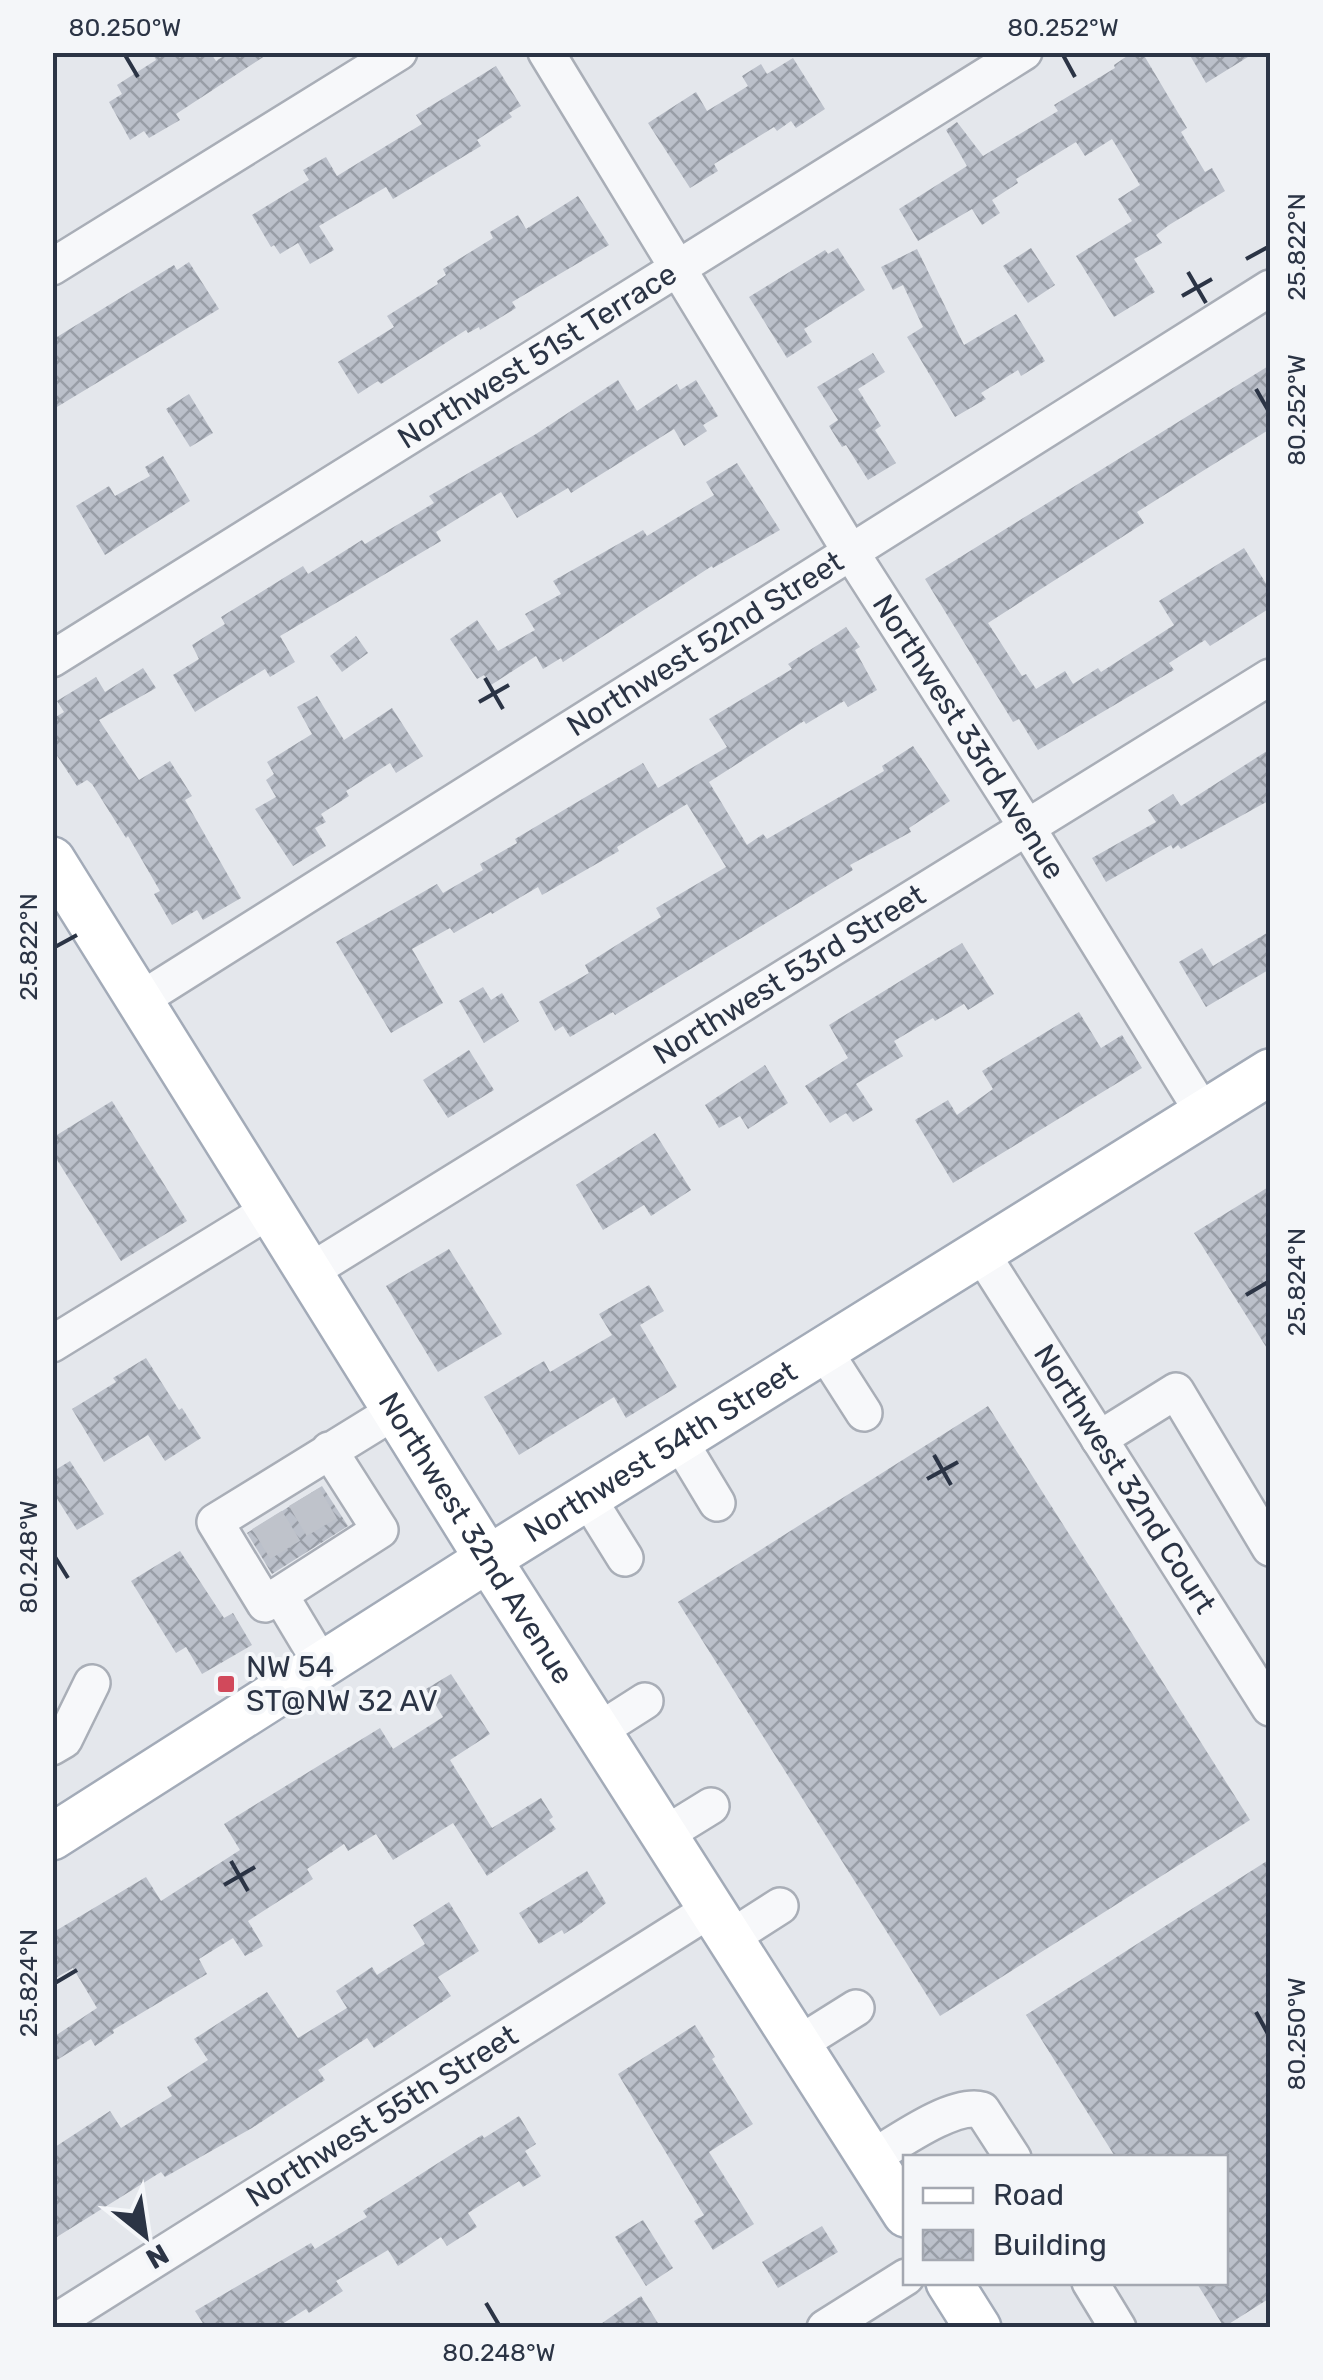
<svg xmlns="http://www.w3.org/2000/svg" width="1323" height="2380" font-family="Rubik,sans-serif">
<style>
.building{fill:url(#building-cross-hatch)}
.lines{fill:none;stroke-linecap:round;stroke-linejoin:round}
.minor-tunnel{stroke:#bfc3cb;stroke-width:35;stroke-dasharray:35 18;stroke-linecap:butt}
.minor-casing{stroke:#a9aeb7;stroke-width:40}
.major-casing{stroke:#a3abb8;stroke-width:50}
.minor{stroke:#f7f8fa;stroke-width:35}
.major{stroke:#fff;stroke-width:45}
.ticks{fill:none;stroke:#2b3445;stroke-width:4}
.poi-dot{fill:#d1495b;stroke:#f4f6f9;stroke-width:4}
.labels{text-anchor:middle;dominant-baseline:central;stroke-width:8;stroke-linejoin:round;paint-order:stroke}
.street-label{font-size:30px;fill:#2b3445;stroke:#f4f6f9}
.poi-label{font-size:30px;fill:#2b3445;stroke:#f4f6f9;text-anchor:start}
.neatline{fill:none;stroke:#2b3445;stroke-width:4}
.ticks-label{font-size:25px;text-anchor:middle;fill:#2b3445}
</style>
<defs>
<pattern id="building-cross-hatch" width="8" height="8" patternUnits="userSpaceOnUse" patternTransform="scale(2.5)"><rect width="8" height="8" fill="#bbc0ca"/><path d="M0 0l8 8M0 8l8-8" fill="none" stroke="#989da6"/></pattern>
</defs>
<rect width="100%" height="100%" fill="#e4e7ec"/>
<g class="building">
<polygon points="152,52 210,52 216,61 230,52 271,52 176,114 180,120 149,138 144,131 130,140 109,102 122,94 117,85 156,60"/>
<polygon points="1133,52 1142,52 1187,128 1181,132 1205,172 1212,168 1225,191 1169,225 1156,235 1162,243 1134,259 1155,292 1114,317 1076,256 1132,221 1118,199 1140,185 1112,139 1085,156 1076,142 1016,179 1018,183 992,200 1000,213 982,225 972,209 918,241 899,209 967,166 946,130 957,122 983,156 1058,111 1054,105 1115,68 1114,65"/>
<polygon points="1188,52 1256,52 1206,83"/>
<polygon points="793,58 825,109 796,128 791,121 777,131 774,127 714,164 718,171 690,188 648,123 696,92 707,111 748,86 742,76 761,64 767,74"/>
<polygon points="496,66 521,106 509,113 512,117 477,140 481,146 393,199 386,187 319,226 334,250 310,264 298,243 280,254 274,245 271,247 252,215 309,180 303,170 326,157 337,176 422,124 416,115"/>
<polygon points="578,196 609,245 512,302 516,308 480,330 479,327 468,333 466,330 381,384 378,381 358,394 338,362 394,327 387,316 438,284 437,281 446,275 443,269 493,238 490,232 518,215 526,229"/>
<polygon points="838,248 865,290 804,329 812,342 787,358 749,297 825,250 828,254"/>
<polygon points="1031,248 1055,285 1028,303 1003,266"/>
<polygon points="917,249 964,345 1016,314 1045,361 1021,376 1018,370 981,393 986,399 955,417 907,337 923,327 903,285 893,290 881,267"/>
<polygon points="189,262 219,309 52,410 52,340 174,265 177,270"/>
<polygon points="873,353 885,372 858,389 881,426 875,430 896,463 868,480 846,445 842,447 829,426 838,420 817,387"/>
<polygon points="1270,365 1270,429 1137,512 1144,523 988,623 1022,676 1026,674 1036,689 1065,671 1073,684 1098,668 1101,672 1174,625 1159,601 1244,548 1270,590 1270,608 1210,646 1205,640 1169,663 1174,670 1038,750 1019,719 1013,722 925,579"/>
<polygon points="618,380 637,411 677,384 680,390 696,380 718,416 703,425 707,431 684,446 674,429 571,493 568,488 517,518 501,492 436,532 441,541 280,636 295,662 270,677 265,669 195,712 173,675 199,659 192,645 225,624 221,617 303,566 308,574 362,540 365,544 434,503 429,496 536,434"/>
<polygon points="189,394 213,433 190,447 166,409"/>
<polygon points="163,456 190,501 105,555 76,506 109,486 115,496 150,476 145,467"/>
<polygon points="737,463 780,530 713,568 712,566 563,662 561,658 543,669 536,656 491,685 484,675 477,679 450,639 477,620 498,651 535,630 525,614 561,594 553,581 643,530 647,536 714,495 706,482"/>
<polygon points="846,627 860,647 855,650 877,690 848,707 844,701 806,724 804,721 709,782 747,845 763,834 767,839 884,771 882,766 913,746 950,801 909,828 911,832 850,865 853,870 615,1015 613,1012 570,1037 563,1026 555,1031 539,1002 589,973 585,965 661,917 656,908 726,867 687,804 617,847 619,851 542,895 538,887 492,914 491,912 454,933 450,928 412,949 443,1003 391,1033 336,942 437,884 443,893 483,870 480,864 517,843 515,839 643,763 658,788 727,747 709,719 792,669 788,664"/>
<polygon points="356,636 368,653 342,672 330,656"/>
<polygon points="143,668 156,688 99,720 139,780 170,761 192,796 185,800 241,898 203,920 197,910 172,925 154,894 160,891 128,836 126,838 92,784 87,780 77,786 52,748 52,719 64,712 57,701 96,677 105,692"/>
<polygon points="317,696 344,740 392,708 423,756 396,773 390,763 346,791 349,796 321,814 326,822 315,828 326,846 293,866 255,809 276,797 266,780 274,774 267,762 312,734 297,707"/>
<polygon points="1270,749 1270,800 1181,849 1178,845 1173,849 1171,845 1106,882 1092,858 1156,822 1148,810 1173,794 1181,806"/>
<polygon points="1270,931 1270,969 1206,1007 1179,962 1202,948 1213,966"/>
<polygon points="962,943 994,994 968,1010 964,1004 935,1021 933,1018 894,1041 903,1056 856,1084 873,1110 853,1122 846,1113 830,1123 805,1086 848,1058 829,1025"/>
<polygon points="483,987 491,1000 502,993 519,1021 484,1043 459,1001"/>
<polygon points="1079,1012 1101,1048 1122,1035 1142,1068 953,1183 915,1120 948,1100 957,1115 993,1089 982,1071"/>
<polygon points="469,1050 494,1090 448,1118 423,1080"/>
<polygon points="765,1065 788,1103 748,1129 740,1116 719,1128 705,1105"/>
<polygon points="112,1101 187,1221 121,1261 52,1152 52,1138"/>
<polygon points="655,1133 691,1190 651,1216 644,1205 603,1230 576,1185"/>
<polygon points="1270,1186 1270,1353 1194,1233"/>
<polygon points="449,1249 502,1334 438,1372 386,1286"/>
<polygon points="649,1285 664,1311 640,1325 677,1387 626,1418 614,1397 519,1455 484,1397 544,1361 550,1372 612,1335 599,1314"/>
<polygon points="146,1358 179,1410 182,1408 201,1438 165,1461 148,1435 104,1462 72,1409 116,1382 113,1378"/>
<polygon points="988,1406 1250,1820 940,2016 678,1602"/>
<polygon points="70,1461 104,1514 77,1530 52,1491 52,1472"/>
<polygon points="322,1486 348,1526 272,1574 247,1533"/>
<polygon points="180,1551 224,1618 233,1613 252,1645 202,1674 186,1647 176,1653 131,1581"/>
<polygon points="451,1674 490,1734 450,1760 492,1828 541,1798 553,1817 549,1820 556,1829 487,1876 453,1823 393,1860 376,1834 348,1851 344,1844 307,1869 313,1879 248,1921 263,1946 245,1956 233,1938 199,1959 207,1974 113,2030 114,2033 95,2046 91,2039 52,2063 52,2038 97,2008 73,1968 52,1980 52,1933 146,1877 161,1901 240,1850 224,1824 380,1728 393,1749 443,1717 426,1689"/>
<polygon points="1270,1859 1270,2298 1224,2327 1196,2282 1226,2282 1226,2158 1116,2158 1026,2015"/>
<polygon points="587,1871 606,1903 580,1924 564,1934 562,1930 539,1944 519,1913"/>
<polygon points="449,1902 479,1951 438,1977 451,1996 374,2048 367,2038 318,2070 325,2080 252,2128 165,2177 161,2172 52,2240 52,2149 110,2111 121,2128 172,2096 167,2087 208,2060 194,2039 267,1992 298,2038 347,2008 336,1991 372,1967 377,1975 425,1944 413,1925"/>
<polygon points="695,2025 715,2057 712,2059 753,2124 709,2152 754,2224 713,2250 694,2221 704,2215 618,2074"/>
<polygon points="519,2116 536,2144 525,2151 541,2176 523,2187 519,2181 468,2213 477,2227 447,2246 441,2237 398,2266 388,2250 336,2281 343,2291 309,2313 306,2309 276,2328 206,2328 195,2311 311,2243 315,2249 367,2217 363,2211 482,2135 484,2138"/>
<polygon points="643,2220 673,2268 646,2286 615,2237"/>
<polygon points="822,2226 838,2252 778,2288 762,2262"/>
<polygon points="641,2296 661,2328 595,2328"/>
</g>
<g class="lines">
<g class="minor-tunnel">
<polyline points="304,1497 330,1541"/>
<polyline points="267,1520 294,1564"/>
</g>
<g class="minor-casing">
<g id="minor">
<path id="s1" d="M546,52L850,551L1028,829L1204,1114"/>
<polyline points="52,267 399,52"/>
<path id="s2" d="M52,659L1024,52"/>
<path id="s3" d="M140,1000L1270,288"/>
<path id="s4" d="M980,1251L1270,1708"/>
<path id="s5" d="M309,1272L1270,677"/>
<polyline points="52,1344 270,1210"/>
<polyline points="823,1349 864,1413"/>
<polyline points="1099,1439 1176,1391 1270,1548"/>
<polyline points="679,1440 717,1503"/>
<polyline points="329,1450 380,1530 265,1604 215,1522 395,1411"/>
<polyline points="587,1497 625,1558"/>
<polyline points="280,1595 322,1665"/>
<polyline points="598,1731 645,1701"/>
<polyline points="52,1747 64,1740 92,1683"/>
<polyline points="664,1835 711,1806"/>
<polyline points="730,1938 780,1906"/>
<polyline points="797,2045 856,2008"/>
<path d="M870,2159C897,2143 953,2102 982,2110L1013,2158"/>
<polyline points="1090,2282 1118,2328"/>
<path id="s6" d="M52,2324L711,1909"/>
<polyline points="825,2328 906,2277"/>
</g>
</g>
<g class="major-casing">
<g id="major">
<path id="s7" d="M52,860L488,1559L906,2214"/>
<path id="s8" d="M52,1837L488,1559L1270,1072"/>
<polyline points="949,2282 978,2328"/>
</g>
</g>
<use href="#minor" class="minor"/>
<use href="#major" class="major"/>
</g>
<path class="ticks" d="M125,55L138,77M1063,55L1075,77M1246,259L1268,247M1188,272L1206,303M1182,296L1212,279M1256,389L1268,410M485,678L503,709M479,702L509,685M55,947L77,935M1246,1295L1268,1282M934,1455L951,1485M927,1479L958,1462M55,1557L68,1578M231,1861L248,1891M224,1885L255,1867M55,1983L77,1970M1256,2012L1268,2034M486,2303L499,2325"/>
<rect class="poi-dot" x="216" y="1674" width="20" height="20" rx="5"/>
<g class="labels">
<g class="street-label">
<text stroke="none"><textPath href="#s2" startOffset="572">Northwest 51st Terrace</textPath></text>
<text stroke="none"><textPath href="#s3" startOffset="668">Northwest 52nd Street</textPath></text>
<text stroke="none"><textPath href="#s1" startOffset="805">Northwest 33rd Avenue</textPath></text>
<text stroke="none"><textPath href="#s5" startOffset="565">Northwest 53rd Street</textPath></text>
<text stroke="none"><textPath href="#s8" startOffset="720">Northwest 54th Street</textPath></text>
<text stroke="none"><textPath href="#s4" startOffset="270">Northwest 32nd Court</textPath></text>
<text stroke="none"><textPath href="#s7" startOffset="800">Northwest 32nd Avenue</textPath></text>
<text stroke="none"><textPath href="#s6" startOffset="390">Northwest 55th Street</textPath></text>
</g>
<g class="poi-label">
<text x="246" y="1667">NW 54<tspan x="246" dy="34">ST@NW 32 AV</tspan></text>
</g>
</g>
<rect width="1323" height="2380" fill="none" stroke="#f4f6f9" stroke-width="110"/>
<rect x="903" y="2155" width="325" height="130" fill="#f4f6f9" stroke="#a4a8b1" stroke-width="2.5"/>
<rect x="923" y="2188" width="50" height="15" fill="#ffffff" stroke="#a4a8b1" stroke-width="2.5"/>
<text x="993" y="2205" font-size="30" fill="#2b3445">Road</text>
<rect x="923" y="2230" width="50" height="30" fill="url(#building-cross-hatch)" stroke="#a4a8b1" stroke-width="2.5"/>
<text x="993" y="2255" font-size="30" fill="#2b3445">Building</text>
<g transform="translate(145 2235) rotate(150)" stroke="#f4f6f9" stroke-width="8" paint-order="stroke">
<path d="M0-8L18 38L0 25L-18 38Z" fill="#2b3445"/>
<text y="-15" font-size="28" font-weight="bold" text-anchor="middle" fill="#2b3445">N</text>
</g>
<rect x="55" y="55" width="1213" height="2270" class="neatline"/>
<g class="ticks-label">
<text x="125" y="36">80.250°W</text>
<text x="1063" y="36">80.252°W</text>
<text transform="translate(1296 247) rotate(-90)" y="9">25.822°N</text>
<text transform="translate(1296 410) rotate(-90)" y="9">80.252°W</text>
<text transform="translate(28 947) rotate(-90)" y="9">25.822°N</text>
<text transform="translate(1296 1282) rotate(-90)" y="9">25.824°N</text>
<text transform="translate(28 1557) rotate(-90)" y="9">80.248°W</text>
<text transform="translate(28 1983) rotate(-90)" y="9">25.824°N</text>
<text transform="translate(1296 2034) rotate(-90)" y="9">80.250°W</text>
<text x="499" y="2361">80.248°W</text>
</g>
</svg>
